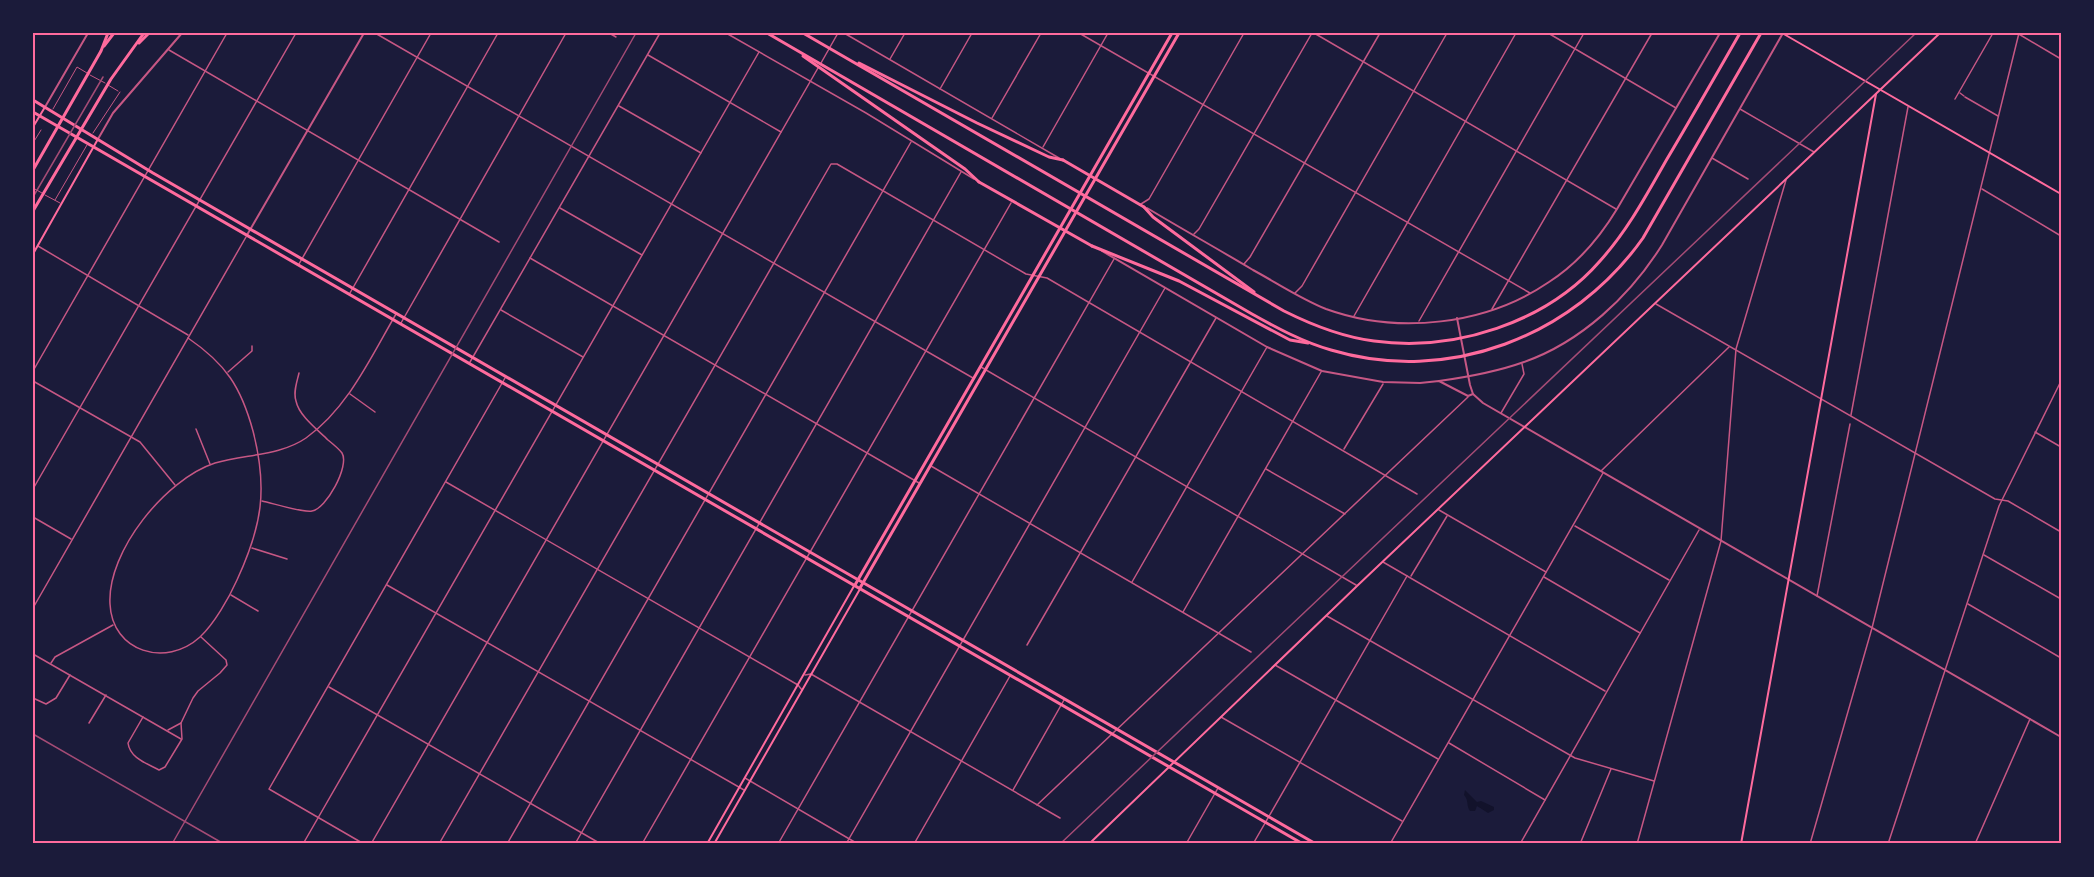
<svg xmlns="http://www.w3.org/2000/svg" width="2094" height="877" font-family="Karla,sans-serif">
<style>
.water{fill:#12122b}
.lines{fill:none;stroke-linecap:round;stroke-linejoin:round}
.service{stroke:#c65784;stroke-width:1}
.minor{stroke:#c65784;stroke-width:1.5}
.tertiary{stroke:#c65784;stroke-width:2}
.secondary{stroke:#ff6b9d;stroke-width:2}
.primary{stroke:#ff6b9d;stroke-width:3}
.motorway{stroke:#ff6b9d;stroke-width:3}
.rail{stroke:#a44b75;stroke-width:1.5}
.neatline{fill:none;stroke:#ff6b9d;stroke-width:2}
</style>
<rect width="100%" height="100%" fill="#1b1b3a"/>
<path class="water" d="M1465,790L1477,802L1481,801L1494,807V810L1488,813L1477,806L1475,811H1470C1466,806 1469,800 1464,795Z"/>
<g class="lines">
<g class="service">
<polyline points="90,75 105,83"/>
<polyline points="108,85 118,91"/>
<polyline points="53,109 77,67 87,73"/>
<polyline points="93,133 120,92"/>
<polyline points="33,143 41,130"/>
<polyline points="33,188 42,193"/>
<polyline points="45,195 60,203"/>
<polyline points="55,200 87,145"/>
</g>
<g class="minor">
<polyline points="375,33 973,378"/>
<polyline points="609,33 616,37"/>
<polyline points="726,33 866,113 974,179"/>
<polyline points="844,33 1059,158"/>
<polyline points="1079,33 1530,293"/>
<polyline points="1314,33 1616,209"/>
<polyline points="1548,33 1676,108"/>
<polyline points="2017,33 2061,59"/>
<polyline points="169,50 499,242"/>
<polyline points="648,55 781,132"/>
<polyline points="890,59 905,33"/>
<polyline points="821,63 838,33"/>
<polyline points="940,89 972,33"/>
<polyline points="1960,93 1964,96"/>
<polyline points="1965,97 1998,116"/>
<polyline points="1955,99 1993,33"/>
<polyline points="619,106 701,153"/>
<polyline points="1740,109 1814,152"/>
<polyline points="992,118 1041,33"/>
<polyline points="1043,147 1108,33"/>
<polyline points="1712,158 1748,179"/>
<polyline points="1982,189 2061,236"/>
<polyline points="1141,204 1149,199 1244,33"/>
<polyline points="560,208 642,255"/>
<polyline points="1194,234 1199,229 1312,33"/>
<polyline points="38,246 188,335"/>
<polyline points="530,258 919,483"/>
<polyline points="299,264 431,33"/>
<polyline points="1244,264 1250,257 1380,33"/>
<polyline points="350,293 498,33"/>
<polyline points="1295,293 1302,286 1447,33"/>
<polyline points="1656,304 1995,499 2008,501 2061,532"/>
<polyline points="1492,309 1652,33"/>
<polyline points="501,310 583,357"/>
<polyline points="1354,316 1516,33"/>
<polyline points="1419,321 1584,33"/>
<polyline points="401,323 566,33"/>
<path d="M188,338C226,364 241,387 253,431C268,489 262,526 237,580C229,598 214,624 200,637C166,668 112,652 110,604C107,551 166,479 215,463C245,454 280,456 306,438C348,408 371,357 396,314"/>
<polyline points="470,362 660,33"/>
<polyline points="981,367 1356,585"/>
<polyline points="33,371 227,33"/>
<polyline points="228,372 252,351 252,346"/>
<polyline points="33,381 140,442 175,485"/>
<polyline points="350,394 375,412"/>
<polyline points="1501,413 1524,374 1522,364"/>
<polyline points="1851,415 1908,107"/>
<polyline points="196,429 210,464"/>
<polyline points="2035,432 2061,447"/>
<polyline points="1344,449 1383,384"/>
<polyline points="931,466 1251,652"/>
<polyline points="1266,469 1345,514"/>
<polyline points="1601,471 1729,347"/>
<polyline points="446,482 798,685 802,690"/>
<polyline points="33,489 296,33"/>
<path d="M262,501C272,503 303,513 312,511C326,509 350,466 342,453C339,449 333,444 328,440C318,430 299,416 296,401C293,392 297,382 299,373"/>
<polyline points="1439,510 1546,572"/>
<polyline points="33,517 71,539"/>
<polyline points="1575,526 1669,580"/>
<polyline points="252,548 287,559"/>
<polyline points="1984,555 2061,599"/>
<polyline points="1383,562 1605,691"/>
<polyline points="1411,576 1447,516"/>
<polyline points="1544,577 1640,633"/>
<polyline points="1132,582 1267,347"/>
<polyline points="387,585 744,790"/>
<polyline points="231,595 258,611"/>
<polyline points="1817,596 1850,424"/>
<polyline points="1968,604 2061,658"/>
<polyline points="33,608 246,237"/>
<polyline points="1183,612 1321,372"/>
<polyline points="1327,616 1575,758 1654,781"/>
<polyline points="1027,645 1216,318"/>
<polyline points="33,654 181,739"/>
<polyline points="51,663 55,657 113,625"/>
<polyline points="1275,665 1438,759"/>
<polyline points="805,675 811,674 1060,818"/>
<polyline points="329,687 601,844"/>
<polyline points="33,698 46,704 56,698 70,675"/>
<path d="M143,717L128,743C130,758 146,763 159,770L165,767L182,739L181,723L193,698L198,691L220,673L227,665L226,660L201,637"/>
<polyline points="1221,717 1402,821"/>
<polyline points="89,723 106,695"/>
<polyline points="168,730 181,723"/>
<polyline points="1449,743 1545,800"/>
<polyline points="745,778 858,844"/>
<polyline points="1013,790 1064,700"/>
<polyline points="1037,805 1468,397"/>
<polyline points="303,844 759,52"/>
<polyline points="364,844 269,789 505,378"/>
<polyline points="371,844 818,68"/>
<polyline points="439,844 831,164 837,164 1026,274 1047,278 1417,494"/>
<polyline points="507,844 911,142"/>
<polyline points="575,844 961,172"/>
<polyline points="642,844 1011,203"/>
<polyline points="778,844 1114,259"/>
<polyline points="846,844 1165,288"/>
<polyline points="914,844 1010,676"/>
<polyline points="1186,844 1218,788"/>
<polyline points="1253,844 1407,576"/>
<polyline points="1390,844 1603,473"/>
<polyline points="1520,844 1699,530"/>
<polyline points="1580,844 1611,769"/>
<polyline points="1637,844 1721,541 1736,349 1786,180"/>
<polyline points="1810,844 1872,628 2019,33"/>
<polyline points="1888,844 1999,506 2061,381"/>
<polyline points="1975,844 2030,719"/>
</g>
<g class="tertiary">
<polyline points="45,107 88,33"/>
<polyline points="98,139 113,113 182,33"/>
<path d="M1147,208C1182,229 1218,249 1253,270C1277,283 1301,299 1326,309C1398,335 1486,325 1549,282C1577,264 1600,237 1617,209L1720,33"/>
<polyline points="247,235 364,33"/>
<polyline points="1102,251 1267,347 1322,371 1383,382 1420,383 1439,381 1468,396 1473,394"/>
<polyline points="1457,318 1470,385 1473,394 1483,403 2061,737"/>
<path d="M1439,381C1468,377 1496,372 1524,362C1581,342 1630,296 1662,245L1783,33"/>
</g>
<g class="secondary">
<polyline points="1782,33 2061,194"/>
<polyline points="33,127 45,107"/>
<polyline points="33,254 98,139"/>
<polyline points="707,844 854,586"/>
<polyline points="714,844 860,589"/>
<polyline points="1089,844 1357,586 1940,33"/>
<polyline points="1741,844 1876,94"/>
</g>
<g class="primary">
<polyline points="33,100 153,173 1316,844"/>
<polyline points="33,112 1303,844"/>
<polyline points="1063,160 1144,207"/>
<polyline points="979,182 1092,246"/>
<polyline points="855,585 1172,33"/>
<polyline points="860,588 1179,33"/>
</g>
<g class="motorway">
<path d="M767,33L1252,314C1277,328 1303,342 1331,350C1448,385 1573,337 1643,238L1761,33"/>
<path d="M803,33L1284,311C1312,325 1342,337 1374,341C1454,352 1546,323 1600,261C1628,230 1647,194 1667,159C1692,117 1716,75 1740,33"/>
<polyline points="139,43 149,33"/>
<polyline points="104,46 114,33"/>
<polyline points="803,56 965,169 979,182"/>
<polyline points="859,63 977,123 1049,157 1063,160"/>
<polyline points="33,170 101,51 108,33"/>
<polyline points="1144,207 1153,217 1254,292"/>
<polyline points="33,211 111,79 144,33"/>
<polyline points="1092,246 1179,281 1290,340 1308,343"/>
</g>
<g class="rail">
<polyline points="33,197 103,77"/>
<polyline points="33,734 224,844"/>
<polyline points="172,844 636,33"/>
<polyline points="1060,844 1916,33"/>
</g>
</g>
<rect width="2094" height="877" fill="none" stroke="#1b1b3a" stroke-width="69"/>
<rect x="34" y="34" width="2026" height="808" class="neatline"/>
</svg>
